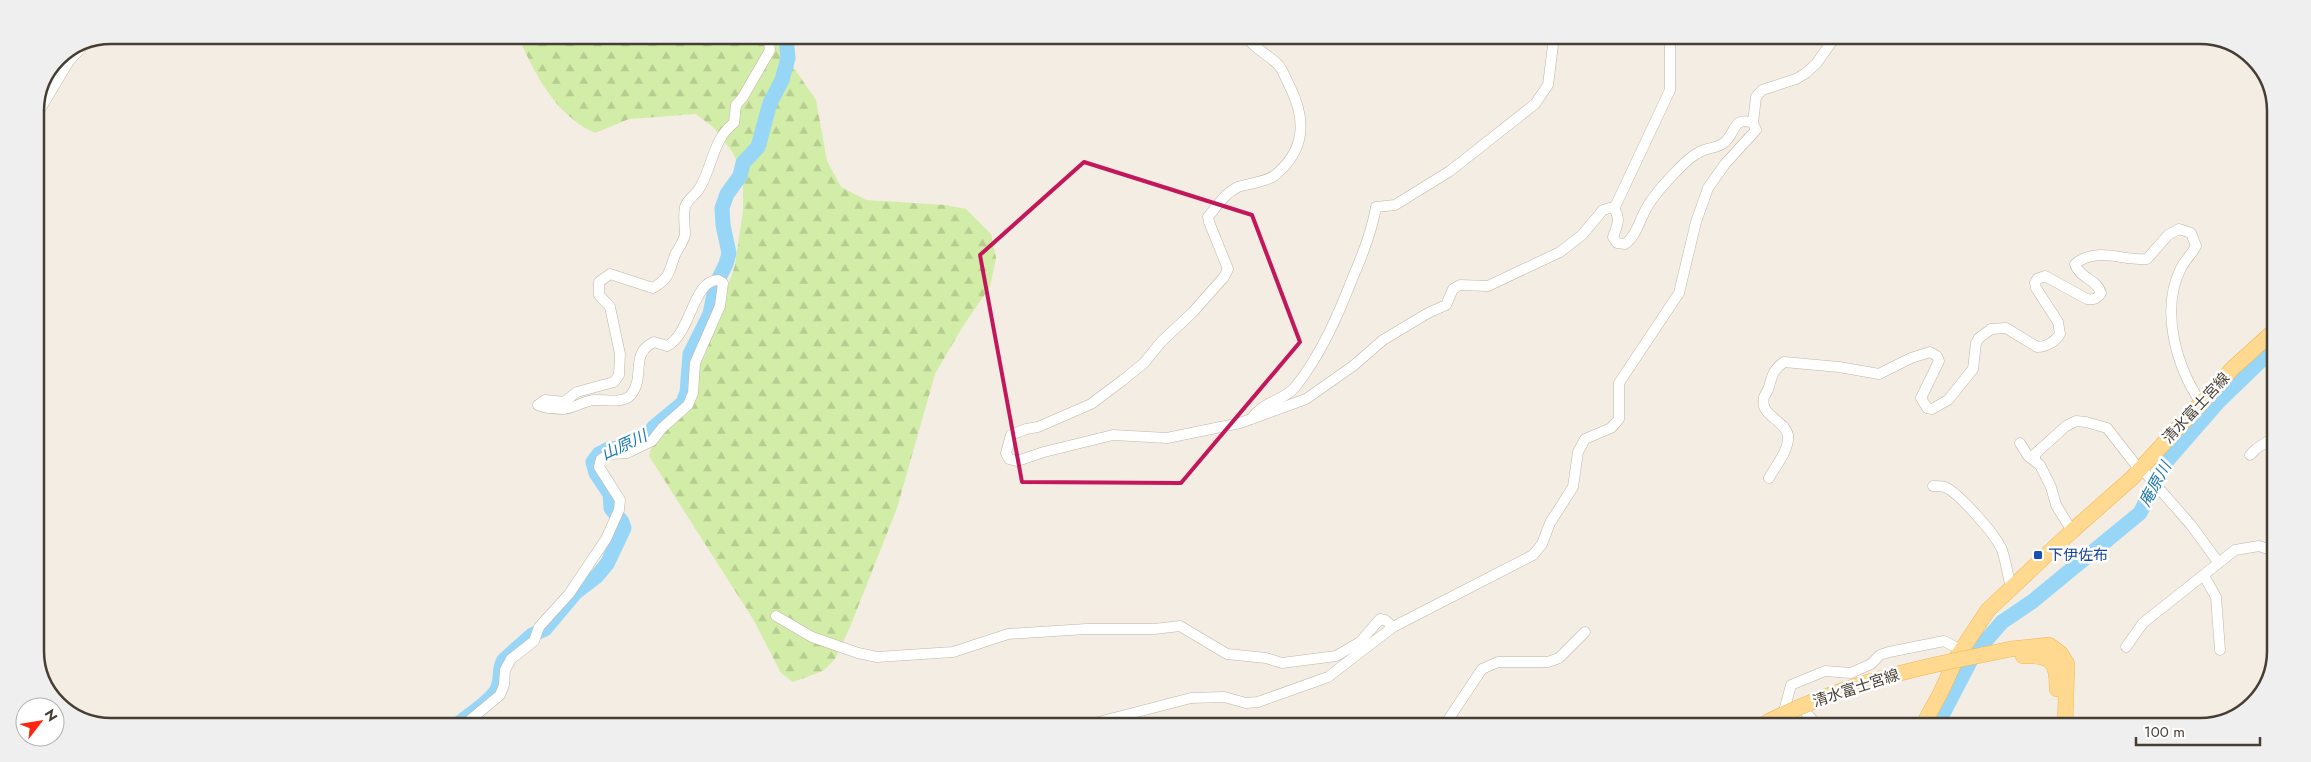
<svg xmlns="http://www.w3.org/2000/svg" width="2311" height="762" font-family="Jost,'Noto Sans JP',sans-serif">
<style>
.forest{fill:url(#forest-firs)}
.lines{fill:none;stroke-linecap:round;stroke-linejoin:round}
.river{stroke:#98d6f8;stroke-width:15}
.minor-casing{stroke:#c0b5a5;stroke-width:11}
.primary-casing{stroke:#f0b755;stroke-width:16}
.minor{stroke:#fff;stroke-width:10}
.primary{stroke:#ffd990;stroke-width:15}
.primary-bridge-casing{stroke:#f0b755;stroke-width:16;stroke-linecap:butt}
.primary-bridge{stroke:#ffd990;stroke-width:15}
.marked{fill:none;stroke:#c2185b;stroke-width:4;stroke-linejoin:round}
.transit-dot{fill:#1a4fb4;stroke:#fff;stroke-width:2}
.labels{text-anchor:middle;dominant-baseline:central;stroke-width:5;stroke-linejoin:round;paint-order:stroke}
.street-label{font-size:15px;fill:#463d33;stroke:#fff}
.transit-label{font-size:15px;fill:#164399;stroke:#fff;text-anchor:start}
.water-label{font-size:16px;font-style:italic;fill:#1f78ab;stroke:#fff}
.rim{fill:none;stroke:#463d33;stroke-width:2.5}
</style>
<defs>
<pattern id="forest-firs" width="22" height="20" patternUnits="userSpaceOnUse" patternTransform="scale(1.25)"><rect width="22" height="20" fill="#d2eda7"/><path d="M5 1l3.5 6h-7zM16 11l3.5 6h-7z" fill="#b6cc90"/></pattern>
</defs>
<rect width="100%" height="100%" fill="#f4ede3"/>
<path class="forest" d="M518,36H781L785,55L816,100L827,161L841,187L866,200L946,205L966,209L991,234L996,258L990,287L963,326L935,374L897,508L850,627L835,659L823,671L793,682L781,673L753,619L649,456L654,438L705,355L735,265L743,211V171L731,150L714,128L696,114L629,119L595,133C555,115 535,74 518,36Z"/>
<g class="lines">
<g class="river">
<path d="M457,725C467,716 494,700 498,687C502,678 498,669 504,660L532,635L545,629L576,592L597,576L607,564L624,528L622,522L611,508L610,494L596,473L593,462L599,454L609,449L622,448L649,435L654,427L683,403L687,392L690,354L710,314L716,284L726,264L729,253L723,225L722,208L727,194L740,176L743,163L758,147L770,103L782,80L788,58L786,36"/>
<polyline points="1936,727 1974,654 2002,622 2033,601 2140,513 2165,463 2219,401 2275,347"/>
</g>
<g class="minor-casing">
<g id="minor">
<path d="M1246,36C1254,50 1271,55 1280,67C1284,73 1287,81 1290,87C1307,121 1305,151 1274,176C1263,183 1249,183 1238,187C1225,193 1217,206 1208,217L1209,222L1228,269L1224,277L1193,312L1161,342L1144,363L1123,380L1091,404L1038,427L1026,429L1011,435L1006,453L1009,459L1017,461L1044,452L1113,435L1167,438L1240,423L1306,399L1353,366L1383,340L1428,313L1446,305L1453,289L1460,285L1488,286L1560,252L1582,235L1603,210L1613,207C1621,218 1618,224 1613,237L1617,243L1625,244C1636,236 1639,222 1645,211C1650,200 1660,189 1668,180C1678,170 1690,155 1704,150C1712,147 1718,148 1725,142C1736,132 1733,116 1753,123"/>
<polyline points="35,118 69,61 82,47"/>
<polyline points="1614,209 1670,90 1670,37"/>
<path d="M1251,419C1264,400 1283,402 1296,386C1322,353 1338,315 1353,277C1363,254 1372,231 1376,207L1395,205L1450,171L1535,104L1548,85L1554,37"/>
<polyline points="2020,443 2028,456 2040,465 2051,487 2056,505 2072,531"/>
<polyline points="2250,455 2256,449 2274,437"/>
<polyline points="2035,459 2035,454 2066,426 2076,421 2086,422 2107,428 2139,469"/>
<polyline points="2141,468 2191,525 2218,562"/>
<path d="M1769,478C1775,467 1790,449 1788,435C1785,420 1759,416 1764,397C1765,394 1768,391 1769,387C1772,375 1774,369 1784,362L1839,367L1879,374L1911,358L1930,352L1937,356L1939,361L1921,398L1927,408L1932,409L1948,400L1973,369L1976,343L1979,338L1991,329L2006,328L2037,347C2046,347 2055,342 2060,334L2058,322L2036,288L2035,283L2037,279L2045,276L2087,299C2094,300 2097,299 2101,293C2097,279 2079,278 2075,264C2097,246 2122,261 2147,259L2168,235L2179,229L2191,233L2196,246C2192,254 2185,260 2181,268C2160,310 2176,366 2201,403"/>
<path d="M1933,486C1937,486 1941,486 1945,487C1959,493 1996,535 2002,550C2006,562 2008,576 2011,588"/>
<polyline points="2204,576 2216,597 2220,650"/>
<polyline points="776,616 812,637 858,653 877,657 953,652 1008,634 1086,629 1154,629 1180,626 1227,654 1266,658 1282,663 1336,656 1360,642 1380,619 1385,620 1393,627"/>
<polyline points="2126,647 2143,623 2235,550 2259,546 2274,551"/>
<path d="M464,725L500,695L504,685L505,670L511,659L534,641L539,627L569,594L606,539L619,510L620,500L599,467L601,459L610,454L627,453L652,441L662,428L688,405L693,393L695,363L720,306L723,283L718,280C693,280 691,334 667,346L654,342C629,354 646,376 631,395C623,404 605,399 594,400C583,401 575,408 564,409C556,409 545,409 538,405L545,400L564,402L577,392L614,382L619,375L620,354L610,307L599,295V282L610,274L653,288C670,278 669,271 675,255C678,248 684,242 685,234C685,225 683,216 685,207C688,198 695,196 699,189C712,169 713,138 734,123L736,105L743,97L770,50L768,36"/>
<polyline points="1083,726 1191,698 1224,697 1246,703 1258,702 1328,677 1393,627 1533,555 1542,544 1550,523 1573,487 1578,452 1585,439 1611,428 1619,419 1619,383 1679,293 1696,222 1708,188 1725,164 1756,130 1753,123 1756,97 1762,90 1796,79 1806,73 1816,64 1835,37"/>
<polyline points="1444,726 1482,669 1498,662 1548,662 1559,658 1585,632"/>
<polyline points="1780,726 1791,685 1825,671 1851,673 1871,664 1880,655 1889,652 1944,641 1961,650"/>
<polyline points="1805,726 1811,718 1806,713"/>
</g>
</g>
<g class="primary-casing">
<g id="primary">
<polyline points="1982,655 2011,649 2049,645 2061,654 2067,664 2065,727"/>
<path d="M2023,656C2052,655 2057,661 2057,689"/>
<polyline points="1922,727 1941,692 1957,657 1988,610 2072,531 2132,478 2233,368 2275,330"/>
</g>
</g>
<use href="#minor" class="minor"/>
<use href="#primary" class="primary"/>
<g class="primary-bridge-casing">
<path id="primary-bridge" d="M1760,726C1830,689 1904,670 1982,655"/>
</g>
<use href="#primary-bridge" class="primary-bridge"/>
</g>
<path class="marked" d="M1084,162L1252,215L1300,342L1181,483L1022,482L980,255Z"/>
<rect class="transit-dot" x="2033" y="550" width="10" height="10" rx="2.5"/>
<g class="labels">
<g class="street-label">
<text transform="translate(2196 408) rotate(-47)">清水富士宮線</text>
<text transform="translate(1856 688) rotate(-18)">清水富士宮線</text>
</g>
<g class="transit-label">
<text x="2048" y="555">下伊佐布</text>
</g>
<g class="water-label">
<text transform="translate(624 445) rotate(-25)">山原川</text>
<text transform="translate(2155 484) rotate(-61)">庵原川</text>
</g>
</g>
<path d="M0 0H2311V762H0ZM111 44H2200A67 67 0 0 1 2267 111V651A67 67 0 0 1 2200 718H111A67 67 0 0 1 44 651V111A67 67 0 0 1 111 44Z" fill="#f0efef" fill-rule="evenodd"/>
<path class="rim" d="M111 44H2200A67 67 0 0 1 2267 111V651A67 67 0 0 1 2200 718H111A67 67 0 0 1 44 651V111A67 67 0 0 1 111 44Z"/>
<g transform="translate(40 722) rotate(59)"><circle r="24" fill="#ffffff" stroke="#b5b1ad"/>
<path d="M0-4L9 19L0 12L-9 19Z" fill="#ff240e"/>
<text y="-8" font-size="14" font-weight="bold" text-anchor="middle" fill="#463d33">N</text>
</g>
<path d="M2136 737v8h124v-8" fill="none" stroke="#463d33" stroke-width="2.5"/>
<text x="2144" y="737" font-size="15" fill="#463d33" stroke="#ffffff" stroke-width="4" paint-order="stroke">100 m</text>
</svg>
